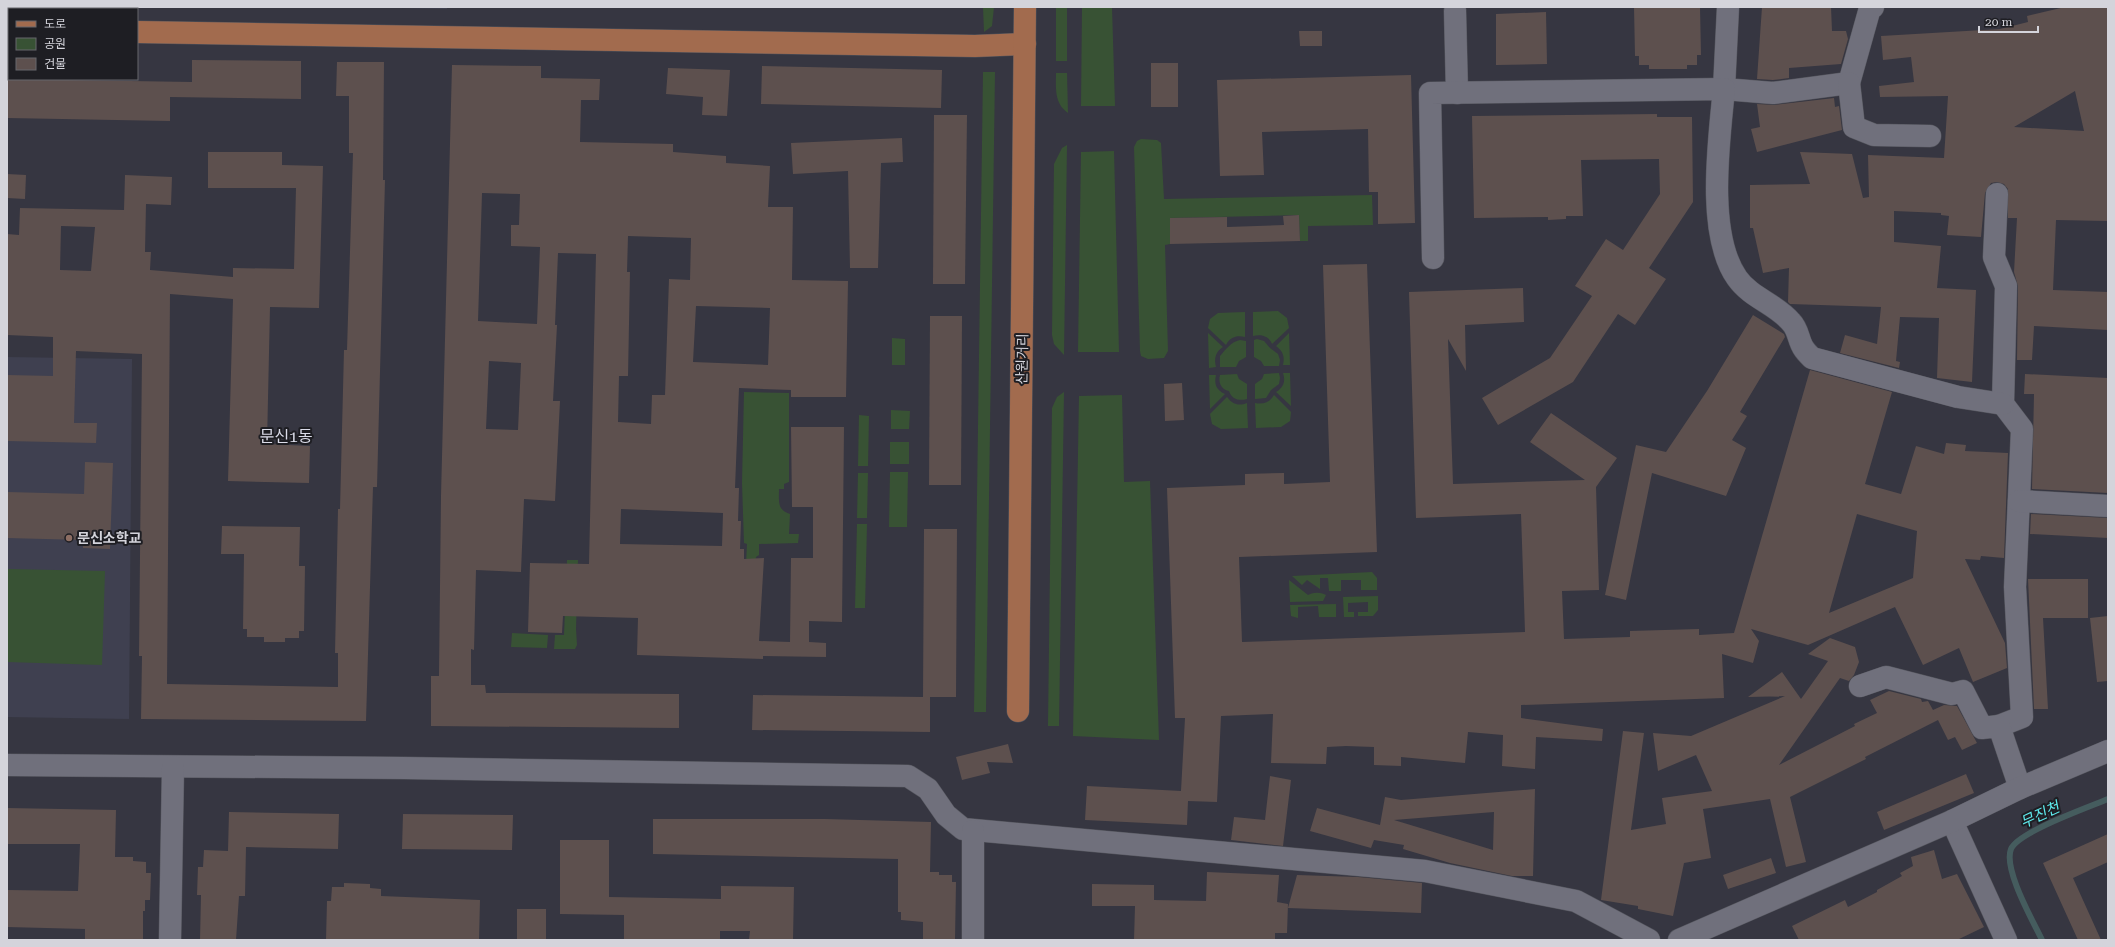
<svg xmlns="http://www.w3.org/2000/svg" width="2115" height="947" font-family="'Roboto Serif','Noto Sans KR',serif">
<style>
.built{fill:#3f4050}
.green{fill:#385234}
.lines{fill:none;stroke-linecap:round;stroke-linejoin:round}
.stream{stroke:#455c5e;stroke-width:6}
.building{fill:#5d504e;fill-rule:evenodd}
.minor-casing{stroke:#54555d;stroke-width:23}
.major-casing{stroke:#54555d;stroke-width:23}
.minor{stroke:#70707c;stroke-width:22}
.major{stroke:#a26b4e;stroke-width:22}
.education-dot{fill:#8d6e63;stroke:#1e1e23;stroke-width:1.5}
.labels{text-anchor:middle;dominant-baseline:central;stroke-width:4;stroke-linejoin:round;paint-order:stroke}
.street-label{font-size:14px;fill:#d4d4db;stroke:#1e1e23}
.poi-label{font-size:14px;font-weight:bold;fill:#d4d4db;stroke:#1e1e23;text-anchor:start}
.water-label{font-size:15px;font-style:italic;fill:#5eeaed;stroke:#1e1e23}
.quarter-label{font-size:16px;fill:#dbdce9;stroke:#1e1e23}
</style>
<rect width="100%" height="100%" fill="#363641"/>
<g class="built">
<polygon points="356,7 447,7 447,9"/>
<polygon points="7,357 132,359 129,719 7,717"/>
</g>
<g class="green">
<polygon points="983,7 994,7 992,26 984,32"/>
<rect x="1056" y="7" width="11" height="54"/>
<polygon points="1082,7 1112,7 1115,106 1081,106"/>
<polygon points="983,72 995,72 986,712 974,712"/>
<path d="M1056,73H1067L1068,113C1054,103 1056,88 1056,73Z"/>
<polygon points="1141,139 1157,140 1161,143 1164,199 1372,195 1373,225 1308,226 1308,241 1300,241 1299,215 1170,218 1170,244 1165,245 1168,351 1164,358 1148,359 1141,356 1140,351 1134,147 1137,141"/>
<polygon points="1067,145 1064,355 1054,344 1052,335 1054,164 1062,148"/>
<polygon points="1114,151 1119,352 1078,352 1081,152"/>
<path d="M1278,311L1287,318L1289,328L1272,344C1269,336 1261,334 1253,336V312Z"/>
<path d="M1245,312V337C1237,335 1230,337 1226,345L1208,328L1210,319L1218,313Z"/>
<path d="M1208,333L1223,347C1215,352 1214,359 1216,367L1209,368Z"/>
<path d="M1289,333L1290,365H1283C1285,357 1283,351 1276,346Z"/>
<polygon points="892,338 905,339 905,365 892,365"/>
<polygon points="1257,339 1264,341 1270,348 1278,354 1280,360 1279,366 1264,366 1261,361 1254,357 1254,340"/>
<path d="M1240,340L1246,341V357L1239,361L1236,367H1220V356C1226,349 1231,342 1240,340Z"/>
<polygon points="1279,373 1280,378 1279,384 1271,390 1266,398 1255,399 1255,384 1262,379 1264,374"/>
<path d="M1283,373H1290L1291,406L1276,392C1283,388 1286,382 1283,373Z"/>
<path d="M1237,374L1239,379L1247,384V399C1240,401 1232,400 1229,391C1221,390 1218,382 1220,375Z"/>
<path d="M1209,375H1216C1214,384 1216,390 1225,394L1210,409Z"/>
<path d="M744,392L789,393V482L784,484V489H779C779,501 777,510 790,514L789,534H799L798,543L759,544V555L756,557L755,565L746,564L747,544L744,543L742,483Z"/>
<polygon points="1064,392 1059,726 1048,726 1052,408 1057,397"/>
<polygon points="1122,395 1124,482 1150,481 1159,740 1073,736 1079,396"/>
<path d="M1274,395L1291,412L1290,421L1281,427L1256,428L1255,403C1263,405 1270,402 1274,395Z"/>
<path d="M1227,397C1233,405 1239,406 1247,403L1248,428L1221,429L1212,424L1210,414Z"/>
<polygon points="891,410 910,411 909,429 891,429"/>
<polygon points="859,415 869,416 868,466 858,466"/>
<rect x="890" y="442" width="19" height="22"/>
<polygon points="890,472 908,472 907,527 889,527"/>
<polygon points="858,473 868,473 867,518 857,518"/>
<polygon points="857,524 867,524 865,608 855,608"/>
<polygon points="567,560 578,560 576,629 577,645 575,649 554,649 555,635 564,635"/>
<polygon points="7,569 105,571 102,665 7,662"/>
<polygon points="1372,572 1377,578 1377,590 1361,590 1361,580 1341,580 1341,591 1329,591 1328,578 1320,578 1320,589 1307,580 1302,585 1292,576"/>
<path d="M1289,580L1308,595C1314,592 1320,592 1326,595L1323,601L1290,602Z"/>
<polygon points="1378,596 1378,610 1373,616 1358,616 1358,612 1368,612 1368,602 1348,603 1348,612 1354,612 1354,617 1344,617 1343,597"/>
<polygon points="1336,604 1336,617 1319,617 1318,606 1298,607 1298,618 1291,616 1290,605"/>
<polygon points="512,633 548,635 547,648 511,647"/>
</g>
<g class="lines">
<path class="stream" d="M2042,940C2033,921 2003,869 2011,849C2018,832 2089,807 2108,799"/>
</g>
<g class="building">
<polygon points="1634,7 1700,7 1701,55 1697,55 1697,65 1687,65 1687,69 1649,69 1649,65 1639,65 1639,56 1635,56"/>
<polygon points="1762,7 1831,7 1832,31 1846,31 1848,39 1841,64 1789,68 1789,78 1773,80 1757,79"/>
<path d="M2065,7H2108V221L2056,220L2053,290L2108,292V330L2034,326L2032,360H2017L2018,286L2014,272L2017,218H2008V189L2004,184L1997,182L1991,183L1985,193L1981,237L1947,235L1949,216L1941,215V213L1894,211V242L1941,246L1937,288L1976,290L1972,382L1937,378L1939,318L1900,317L1896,361L1900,362L1899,368L1840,353L1845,335L1877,344L1881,307L1790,304L1788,302L1789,268L1763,273L1753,228H1750V185L1810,184L1800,152L1852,154L1863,198L1869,197L1868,155L1944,158L1948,96L1880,97L1879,86L1914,82L1911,57L1883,60L1881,36L2000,29L2028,22L2027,16ZM2075,91L2084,131L2014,127Z"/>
<polygon points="1546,12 1547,64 1496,65 1496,14"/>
<polygon points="1299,31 1322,31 1322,46 1300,46"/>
<polygon points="192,60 301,61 301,99 170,97 170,121 7,118 7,79 192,82"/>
<path d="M337,62H384L383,180H385L377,487H373L366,721L141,719L142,656H139L142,354L76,351L74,423H97L96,443L7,441V375L53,376V337L7,335V234L19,235L20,208L124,210L125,175L172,177L171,205L146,204L145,252H151L150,270L233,277V268L294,269L296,188H208V152H282V165L323,166L319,308L270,307L267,444L310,446L309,483L228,481L233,299L170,294L167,684L338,687V653H335L338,509H340L344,350H347L353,153H349V96H336ZM61,226L95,227L91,271L60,270Z"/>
<rect x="1151" y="63" width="27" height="44"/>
<path d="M452,65L541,66V78L600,79L599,100H581L580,142L673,144V152L726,156V163L770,166L768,207H793L792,280L848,281L846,397H791V390L739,388L735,488H739L738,521H741L740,549H744V559L764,558L759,641L790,642L791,558H813V507H792L791,427H844L842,622L809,621V642L826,643V657L763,656V659L637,655L638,618L563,616L562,633L528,632L530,563L589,564L596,254L558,253L555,325H557L553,401H560L555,501L524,499L521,572L476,570L474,650L471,649V685H485L486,693L679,694V728L431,726V676H439L441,496ZM482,193L520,194L519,225H511V246L540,247L537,324L478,321ZM628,236L691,238L690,280L669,279L665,395H652L651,424L618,422L619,376H628L630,272H627ZM696,306L770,308L768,365L693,362ZM489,361L521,363L518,430L486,429ZM621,509L723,513L722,546L620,544Z"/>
<polygon points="762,66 942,70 941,108 761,104"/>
<polygon points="668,68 730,70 727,116 702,115 703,97 666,94"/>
<polygon points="1411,75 1415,223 1378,224 1378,192 1369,192 1368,129 1262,132 1264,175 1220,176 1217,80"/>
<polygon points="1834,98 1835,107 1839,106 1842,130 1757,152 1751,129 1760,127 1757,104 1774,105"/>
<polygon points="1657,114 1657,117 1692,117 1693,202 1649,268 1666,279 1635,325 1618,314 1573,382 1498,425 1482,398 1550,358 1592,296 1575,286 1606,239 1623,250 1660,194 1659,159 1581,160 1583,216 1566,216 1566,219 1548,220 1548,217 1474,218 1472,116"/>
<polygon points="934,115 967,115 965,284 933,284"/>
<polygon points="902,138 903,162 881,163 878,268 850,268 848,171 793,174 791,143"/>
<polygon points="7,174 26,175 25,199 7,198"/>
<polygon points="1299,215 1300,241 1170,244 1170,218 1227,217 1227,227 1284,225 1283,216"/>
<path d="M1367,264L1377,552L1239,557L1242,642L1525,632L1521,514L1416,518L1409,292L1523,288L1524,322L1465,325L1466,371L1448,339L1453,484L1585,480L1530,442L1551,413L1617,458L1596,487L1599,590L1562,591L1564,639L1630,637V631L1699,629V635L1734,633L1810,370L1892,392L1865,484L1901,494L1916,446L1944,454L1946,443L1966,445L1965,451L2008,453L2004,558L1981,556L1980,560L1965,559L2005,643L2007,668L1973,682L1959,648L1923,665L1895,607L1808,645L1751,629L1759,641L1753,663L1722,654L1724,698L1521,705V718L1603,729L1602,741L1536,737L1535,769L1502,766L1503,735L1468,732L1465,763L1401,757V766L1374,765V747L1346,746L1327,747L1326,764L1271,763L1273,714L1221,716L1217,802L1188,801L1187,825L1085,820L1087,786L1181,791L1185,718H1175L1167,488L1245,485V474L1284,473V484L1330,482L1323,265ZM1857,514L1917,531L1913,578L1829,613Z"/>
<polygon points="1753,315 1784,334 1785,337 1740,412 1747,416 1732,440 1746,448 1726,496 1652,473 1626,600 1605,595 1636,445 1666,452 1707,391"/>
<polygon points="930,316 962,316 961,485 929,485"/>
<polygon points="2025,374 2108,378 2108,493 2032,489 2034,394 2024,394"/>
<polygon points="1182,383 1184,420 1165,421 1164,384"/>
<polygon points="85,462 113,463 110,549 83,548 83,540 7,538 7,492 84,494"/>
<polygon points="2031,514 2108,518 2108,538 2030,534"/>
<polygon points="222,526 300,527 299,566 305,566 304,631 299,631 299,638 285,638 285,642 264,642 264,637 247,637 247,629 243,629 244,554 221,554"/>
<polygon points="924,529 957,529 956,697 930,697 930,732 752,730 753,695 923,697"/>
<polygon points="2028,579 2088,579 2088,618 2043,618 2048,709 2034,709"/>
<polygon points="2108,616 2108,681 2097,682 2090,618"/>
<polygon points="1830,638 1855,647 1859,662 1854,675 1849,681 1840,678 1779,765 1855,726 1854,724 1877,713 1870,700 1889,691 1921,699 1922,702 1928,701 1933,710 1944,705 1957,706 1977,743 1962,750 1955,737 1948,740 1938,720 1865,757 1866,759 1790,797 1806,862 1786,867 1770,799 1703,809 1711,858 1684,863 1673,916 1638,909 1638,906 1601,900 1623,731 1644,733 1631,830 1666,824 1662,798 1712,791 1696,755 1658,771 1653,733 1691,736 1785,696 1748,697 1782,672 1801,699 1828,661 1808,654"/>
<polygon points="1008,744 1013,763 987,762 990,773 962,780 956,757"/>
<polygon points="1966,774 1974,793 1884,830 1877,812"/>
<polygon points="1270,776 1291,780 1283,846 1231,840 1234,817 1265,820"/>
<path d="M1535,789L1533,876H1512L1450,863L1403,849L1404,845L1374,840L1371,848L1310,831L1317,808L1380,825L1385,797L1401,800ZM1494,812L1493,850L1394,820Z"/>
<polygon points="7,808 116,810 115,857 133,857 133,861 146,862 146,873 151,873 150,900 145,900 145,911 143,911 143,940 85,940 85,929 7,927 7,890 78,891 80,844 7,844"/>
<polygon points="229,812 339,814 338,849 246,847 245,896 239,896 236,940 200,940 201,895 197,895 198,867 203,867 204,850 228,851"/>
<polygon points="403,814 513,815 512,850 402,849"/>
<polygon points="653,819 825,819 931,822 930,872 939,872 939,875 952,875 952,882 956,882 955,940 923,940 923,922 901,920 901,912 898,912 898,859 653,854"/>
<polygon points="2108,834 2108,862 2073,878 2101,940 2078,940 2043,863"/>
<polygon points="560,840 609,840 609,897 721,899 721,886 794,887 793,940 749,940 750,931 720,931 720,940 624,940 624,915 560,914"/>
<polygon points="1934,850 1942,879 1957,874 1984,927 1957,940 1799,940 1792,926 1845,900 1848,907 1877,892 1877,890 1902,876 1900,873 1913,866 1911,857"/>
<polygon points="1771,858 1776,873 1728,889 1723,875"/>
<polygon points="1207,872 1279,875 1277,902 1288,904 1287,933 1275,933 1275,940 1134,940 1135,906 1092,906 1092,884 1154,885 1154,900 1206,901"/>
<polygon points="1297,875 1358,877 1422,883 1421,913 1288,908"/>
<polygon points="344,883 370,884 370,888 381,889 381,896 480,900 479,940 326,940 327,901 331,901 332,887 344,887"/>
<rect x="517" y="909" width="29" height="31"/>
</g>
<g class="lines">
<g class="minor-casing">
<g id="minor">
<polyline points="1728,7 1724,89 1773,93 1849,83 1870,8 1873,7"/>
<polyline points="1455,11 1457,93"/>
<polyline points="1849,83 1854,127 1874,135 1930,136"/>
<polyline points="1997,194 1994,257 2006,286 2003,404 2022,429 2015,587 2022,717 1999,726"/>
<path d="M1433,258L1430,93L1724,89C1719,141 1706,234 1737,278C1751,298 1776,304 1791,322C1799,330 1798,341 1804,349C1806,352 1809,355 1812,358L1958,397L2003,404"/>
<polyline points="2019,501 2108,506"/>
<polyline points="1860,686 1886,677 1952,694 1963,691 1982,728 1999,726 2020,788"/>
<polyline points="7,765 404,768 908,776 928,789 946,815 963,829 1425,871 1576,901 1649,940"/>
<polyline points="1952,821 2006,940"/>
<polyline points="170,940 173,767"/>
<polyline points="973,940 973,831"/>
<polyline points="1679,940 1952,821 2020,788 2108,751"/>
</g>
</g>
<g class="major-casing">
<g id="major">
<polyline points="7,30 9,30"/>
<polyline points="137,32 975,46 1025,44"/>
<polyline points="1018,711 1025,7"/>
</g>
</g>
<use href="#minor" class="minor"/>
<use href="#major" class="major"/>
</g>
<circle class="education-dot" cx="69" cy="538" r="4"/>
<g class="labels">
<g class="street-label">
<text transform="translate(1022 359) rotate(-89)">산원거리</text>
</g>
<g class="poi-label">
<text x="77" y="538">문신소학교</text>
</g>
<g class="water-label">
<text transform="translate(2040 815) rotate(-25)">무진천</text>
</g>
<g class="quarter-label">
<text x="286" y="436">문신1동</text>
</g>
</g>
<rect width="2115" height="947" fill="none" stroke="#d4d4db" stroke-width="16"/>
<rect x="8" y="8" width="130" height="72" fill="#1e1e23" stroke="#67676d"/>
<rect x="16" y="21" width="20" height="6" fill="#a26b4e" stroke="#67676d"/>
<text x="44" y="28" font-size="12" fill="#d4d4db">도로</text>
<rect x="16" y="38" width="20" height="12" fill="#385234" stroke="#67676d"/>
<text x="44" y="48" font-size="12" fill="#d4d4db">공원</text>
<rect x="16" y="58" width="20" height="12" fill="#5d504e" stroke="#67676d"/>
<text x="44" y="68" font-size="12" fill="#d4d4db">건물</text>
<path d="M1979 26v6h59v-6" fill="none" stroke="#d4d4db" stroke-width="2"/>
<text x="1985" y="26" font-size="12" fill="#d4d4db" stroke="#1e1e23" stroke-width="3" paint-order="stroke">20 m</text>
</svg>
